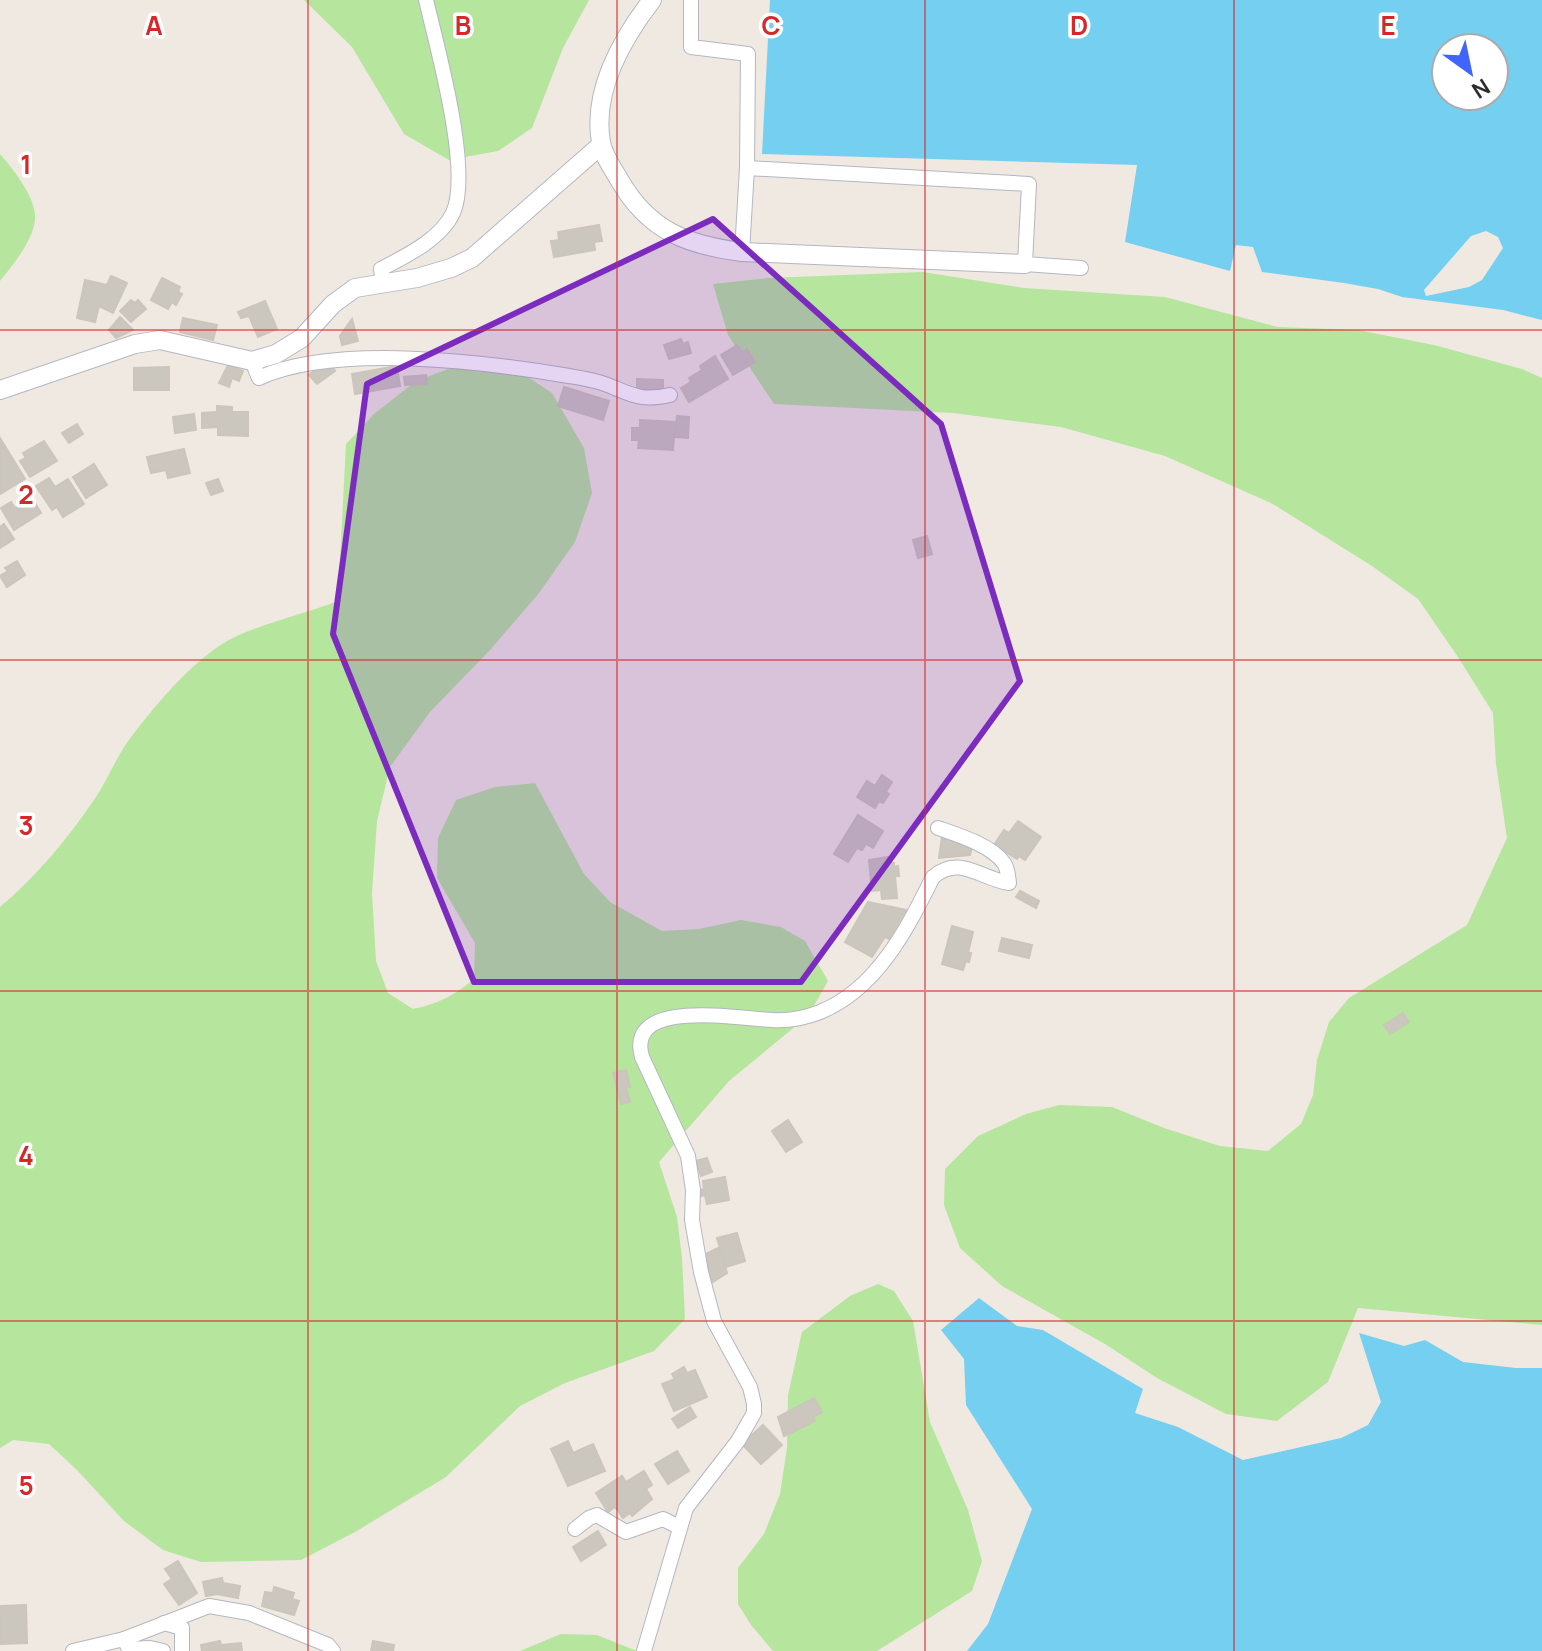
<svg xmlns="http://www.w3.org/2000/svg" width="1542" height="1651" font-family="Manrope,sans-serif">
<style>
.green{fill:#b6e59e}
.water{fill:#75cff0;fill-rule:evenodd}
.building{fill:#cbc7bf;stroke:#cbc5ba;stroke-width:2}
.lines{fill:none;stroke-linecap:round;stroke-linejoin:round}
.minor-casing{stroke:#b4b7c1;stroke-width:16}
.tertiary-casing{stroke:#b4b7c1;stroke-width:20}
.minor{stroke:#fff;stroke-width:14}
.tertiary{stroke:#fff;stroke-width:18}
.marked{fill:#7b2cbf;fill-opacity:0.2;stroke:#7b2cbf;stroke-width:6;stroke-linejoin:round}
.grid{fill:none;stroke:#d62828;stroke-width:2;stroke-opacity:0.55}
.grid-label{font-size:26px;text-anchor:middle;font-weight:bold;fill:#d62828;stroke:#fff;stroke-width:7;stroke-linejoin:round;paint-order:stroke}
</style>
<rect width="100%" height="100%" fill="#efe9e1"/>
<g class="green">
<polygon points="304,0 589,0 563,48 532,128 498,151 449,160 404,134 352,47"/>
<path d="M0,154C13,169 33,194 35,214C37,236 13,265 0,281Z"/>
<polygon points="923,272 1024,288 1165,297 1278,327 1358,330 1434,345 1522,369 1542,378 1542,1325 1358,1308 1328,1382 1277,1421 1226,1414 1157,1378 1105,1344 1002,1286 960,1248 944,1205 945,1169 978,1136 1026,1114 1059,1105 1112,1107 1164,1128 1220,1146 1268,1151 1301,1124 1313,1095 1317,1060 1329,1022 1349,998 1467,925 1507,838 1496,764 1493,713 1458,657 1418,599 1372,566 1273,504 1165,456 1061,427 953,413 774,404 728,335 713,284 768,278"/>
<path d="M464,363L511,366L552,393L584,448L592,493L575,542L539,593L491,649L430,712L390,767L377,821L372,893L376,961L388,993L413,1009C438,1004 455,995 474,979L475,943L437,878L438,838L456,800L495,787L535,783L584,874L610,902L662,931L699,929L741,920L781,927L805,941L828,981L808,1016L729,1081L659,1162L677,1217L682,1258L685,1319L654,1351L565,1383L520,1406L446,1477L355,1532L301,1560L201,1562L163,1550L124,1521L77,1470L49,1444L13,1440L0,1448V907C37,876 69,837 96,797C107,780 115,761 126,744C152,709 191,661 229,640C259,624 305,614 338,601L346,444L374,414L416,381Z"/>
<polygon points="878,1284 894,1291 913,1321 930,1422 968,1510 982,1561 972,1591 877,1651 773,1651 751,1625 738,1604 738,1568 764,1534 780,1494 787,1448 788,1395 802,1332 850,1296"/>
<polygon points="561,1634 597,1635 637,1651 520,1651"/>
</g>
<g class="water">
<path d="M770,0H1542V320L1503,310L1402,297L1378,289L1344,283L1262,272L1253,247L1236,245L1230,271L1125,242L1137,165L762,154ZM1494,48V96H1446V48ZM1486,231L1498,237L1503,248L1482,280L1469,287L1426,296L1424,290L1471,236Z"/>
<polygon points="979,1298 1017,1326 1043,1330 1143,1389 1135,1413 1178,1427 1243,1460 1341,1438 1368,1425 1381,1402 1359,1333 1404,1346 1425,1340 1463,1362 1516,1368 1542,1368 1542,1651 967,1651 988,1624 1032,1509 966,1405 964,1359 941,1330"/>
</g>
<g class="building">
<polygon points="599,225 602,241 594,242 595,250 554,257 551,241 559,240 558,232"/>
<polygon points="111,276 127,283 113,313 99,306 95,322 77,318 85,280 107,285"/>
<polygon points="162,278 180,287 178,292 182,294 176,305 172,302 168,309 151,300"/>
<polygon points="131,300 135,303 138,300 146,309 131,322 120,311"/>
<polygon points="265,301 277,329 258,337 249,316 241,318 238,312"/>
<polygon points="120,317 133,330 116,338 109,330"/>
<polygon points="183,318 217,325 213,340 180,332"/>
<polygon points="352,319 358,341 342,345 340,336"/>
<polygon points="681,339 683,344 688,342 691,353 669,359 664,345"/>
<polygon points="737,345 742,352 747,349 755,362 733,375 721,355"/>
<polygon points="715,356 728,379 689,402 681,388 691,382 689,378 702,370 700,366"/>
<polygon points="228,365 243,371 239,381 232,378 229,387 219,383"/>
<polygon points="332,366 335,371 317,384 309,375 317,368"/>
<polygon points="397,366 400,386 355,394 352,374"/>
<polygon points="169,367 169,390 134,390 134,368"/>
<polygon points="426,375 427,384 405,385 404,377"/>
<polygon points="637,379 663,380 663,389 637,389"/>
<polygon points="564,387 609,401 603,420 558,406"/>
<polygon points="217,406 232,407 232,412 248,412 248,436 218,435 218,427 202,428 202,413 217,412"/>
<polygon points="194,414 196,430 175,433 173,417"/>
<polygon points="677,416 689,417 688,438 675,437"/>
<polygon points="640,420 675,422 673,450 638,448 639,440 632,440 632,428 640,428"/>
<polygon points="77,424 83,434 69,443 62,433"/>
<polygon points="0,438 25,479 0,494 1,466"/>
<polygon points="44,441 57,461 30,477 20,461 26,458 23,453"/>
<polygon points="184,449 190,473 168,478 166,470 151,473 147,457"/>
<polygon points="94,464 107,485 86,498 73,477"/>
<polygon points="49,478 55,487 68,479 84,504 63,517 57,507 52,510 36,486"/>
<polygon points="218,479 223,491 211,495 206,483"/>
<polygon points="32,498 41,513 14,530 1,508 11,502 15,508"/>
<polygon points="4,524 14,539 0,548 0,527"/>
<polygon points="927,536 932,554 918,558 913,540"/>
<polygon points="17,561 25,575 7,587 0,576 8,571 5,568"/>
<polygon points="882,775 892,782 886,792 889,794 883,803 879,801 875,808 857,797 867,781 875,786"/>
<polygon points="858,815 883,831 873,848 866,844 862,850 857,848 848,862 834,854"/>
<polygon points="1018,821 1041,837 1025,860 1019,856 1017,859 994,845 1004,830 1009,833"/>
<polygon points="942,837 972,847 970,855 939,858"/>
<polygon points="888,857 888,863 894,863 894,867 898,866 899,876 895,876 897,898 882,899 881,890 872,891 869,860"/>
<polygon points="1020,891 1039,901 1036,908 1016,897"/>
<polygon points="868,902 906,910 889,939 885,937 872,957 845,942"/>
<polygon points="952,926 973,932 968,953 971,953 969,962 966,961 963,970 942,964"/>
<polygon points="1002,938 1032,945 1029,958 999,951"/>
<polygon points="1403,1013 1409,1022 1390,1034 1384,1025"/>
<polygon points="626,1070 630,1087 626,1088 630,1102 621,1104 613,1073"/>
<polygon points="788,1120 802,1142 786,1152 772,1131"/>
<polygon points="707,1158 712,1172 701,1176 696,1161"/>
<polygon points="725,1177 729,1200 707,1204 705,1195 701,1196 700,1190 704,1189 703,1181"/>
<polygon points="737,1233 745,1261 726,1267 717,1238"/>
<polygon points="720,1247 727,1273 711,1283 706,1254"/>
<polygon points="684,1367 687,1373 695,1370 707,1397 674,1411 662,1384 675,1379 672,1374"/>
<polygon points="814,1398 822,1412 813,1417 815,1421 784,1436 778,1417"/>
<polygon points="690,1407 696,1417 678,1428 672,1419"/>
<polygon points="763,1425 782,1445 761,1464 742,1444"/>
<polygon points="568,1441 573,1453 593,1444 605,1471 568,1486 551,1449"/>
<polygon points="677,1451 689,1471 668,1484 655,1464"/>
<polygon points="644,1471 652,1485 646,1489 652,1499 632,1516 630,1513 623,1518 615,1507 608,1512 596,1493 622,1476 626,1482"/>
<polygon points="598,1531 606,1545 581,1561 573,1547"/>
<polygon points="178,1561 197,1593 179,1605 164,1584 172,1579 165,1569"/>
<polygon points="222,1578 223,1583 240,1586 238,1598 217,1594 206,1596 203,1582"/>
<polygon points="274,1587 294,1593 292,1599 299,1601 294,1615 262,1606 265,1592 273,1593"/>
<polygon points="26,1605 27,1643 1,1644 0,1606"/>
<polygon points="220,1641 221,1645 241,1643 242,1651 202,1651 201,1645"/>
<polygon points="373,1641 394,1645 393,1651 371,1651"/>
</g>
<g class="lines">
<g class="minor-casing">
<g id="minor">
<polyline points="691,0 691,47 748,54 747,168 742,252"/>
<polyline points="747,168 1029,184 1025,264 1081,268"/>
<path d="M383,282L381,269C406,256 441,239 453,213C472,171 437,47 426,0"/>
<path d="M252,361L259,378C336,343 486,362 569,376C581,378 594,380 605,384C631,394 640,402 670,395"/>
<polyline points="575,1529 589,1518 597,1515 626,1532 663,1519 679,1527"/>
<polyline points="164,1623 182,1628 182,1651"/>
<polyline points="124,1639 129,1649 150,1648 163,1651"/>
<polyline points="73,1651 124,1639 209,1606 249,1613 328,1645 333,1651"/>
<path d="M644,1651L686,1508L738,1441L754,1413V1404L750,1387L714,1321L701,1272L692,1220L693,1190L688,1156L642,1057C625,997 739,1019 772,1020C788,1021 805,1018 820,1012C877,989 907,929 933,877C959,854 981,879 1009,883C1008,876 1008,869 1004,863C991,845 958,835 938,828"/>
</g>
</g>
<g class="tertiary-casing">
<g id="tertiary">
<path d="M652,0C622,39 592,91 601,142C603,155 613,169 620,181C649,231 687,245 742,252L1025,264"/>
<polyline points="0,390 135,344 160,340 252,361 276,354 302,338 333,304 355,288 417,278 451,268 472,258 601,145"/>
</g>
</g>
<use href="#minor" class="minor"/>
<use href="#tertiary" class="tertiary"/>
</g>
<path class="marked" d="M713,219L941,424L1020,681L801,982H474L333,634L367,384Z"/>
<path class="grid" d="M308,0V1651M617,0V1651M925,0V1651M1234,0V1651M0,330H1542M0,660H1542M0,991H1542M0,1321H1542"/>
<g class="grid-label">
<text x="154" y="35">A</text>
<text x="463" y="35">B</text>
<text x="771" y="35">C</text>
<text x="1079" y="35">D</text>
<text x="1388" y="35">E</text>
<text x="26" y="174">1</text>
<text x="26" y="504">2</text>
<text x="26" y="835">3</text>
<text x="26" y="1165">4</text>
<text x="26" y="1495">5</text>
</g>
<g transform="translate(1470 72) rotate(147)"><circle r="38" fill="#ffffff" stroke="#ababab" stroke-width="2"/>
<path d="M0-6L14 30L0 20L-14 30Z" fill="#4264fb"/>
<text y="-12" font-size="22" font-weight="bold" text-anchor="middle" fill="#2e2e2e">N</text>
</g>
</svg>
